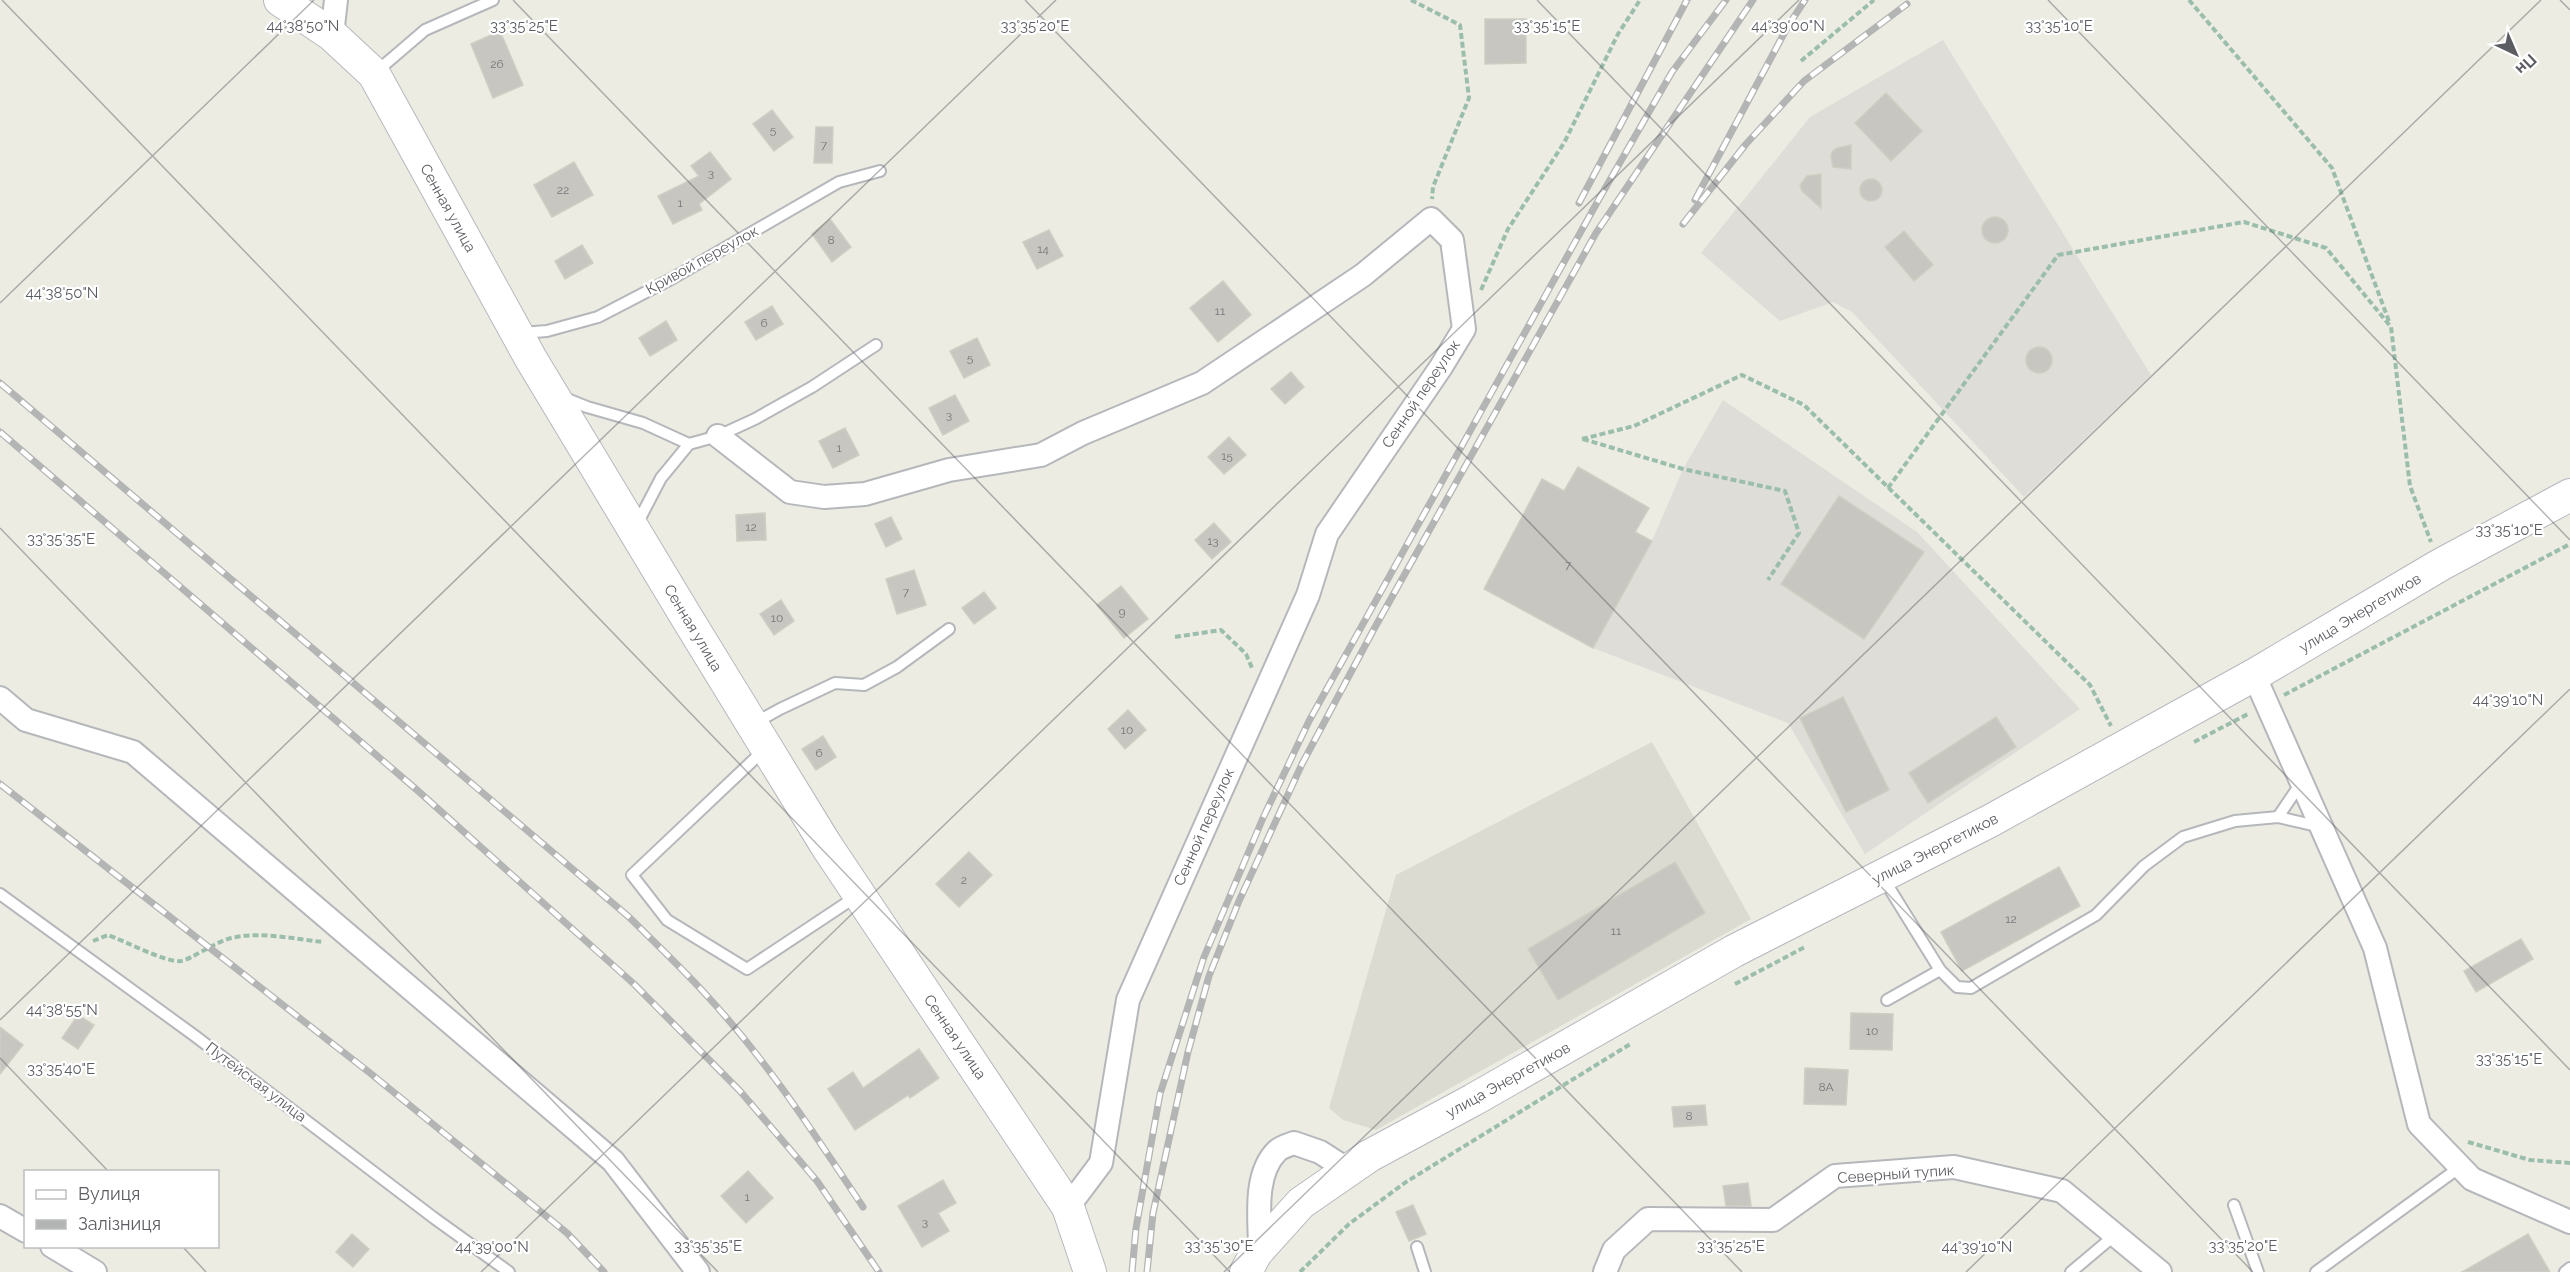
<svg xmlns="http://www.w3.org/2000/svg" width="2570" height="1272" font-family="Raleway,sans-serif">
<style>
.industrial{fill:#deddd7}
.education{fill:#dbdbd1}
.building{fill:#c7c6c0;stroke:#d0cec2;stroke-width:1.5}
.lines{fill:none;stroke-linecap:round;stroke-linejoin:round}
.lane-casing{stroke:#b5b7bb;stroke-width:14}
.street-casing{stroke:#b5b7bb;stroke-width:26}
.secondary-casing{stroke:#b6b8bd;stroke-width:34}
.path{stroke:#9bbeac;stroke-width:4;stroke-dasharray:6 3;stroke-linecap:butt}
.lane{stroke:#fff;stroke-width:10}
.street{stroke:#fff;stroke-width:22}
.secondary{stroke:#fff;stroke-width:32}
.rail-casing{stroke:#b3b4b4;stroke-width:7}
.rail{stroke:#fff;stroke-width:4.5;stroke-dasharray:14;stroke-linecap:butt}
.ticks{fill:none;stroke:#5b5d62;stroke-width:1.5;stroke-opacity:0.45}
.labels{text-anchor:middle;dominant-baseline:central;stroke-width:4.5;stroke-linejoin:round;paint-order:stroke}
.number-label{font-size:12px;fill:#76777a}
.street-label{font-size:15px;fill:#5b5d62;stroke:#fff}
.ticks-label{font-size:15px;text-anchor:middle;fill:#5b5d62;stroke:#fff;stroke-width:4.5;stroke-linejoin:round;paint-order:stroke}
</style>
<rect width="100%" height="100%" fill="#ecece3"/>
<g class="industrial">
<polygon points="1943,40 2151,375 2024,497 1852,312 1833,302 1780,321 1701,253 1810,117"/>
<polygon points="1723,400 1917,532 2080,709 1865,854 1788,723 1593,648 1652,541 1683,469"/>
</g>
<polygon class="education" points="1652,742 1751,919 1376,1130 1343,1120 1329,1108 1396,875"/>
<g class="building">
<polygon points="1485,19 1526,19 1526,63 1485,64"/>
<polygon points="500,31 523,85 493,98 471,44"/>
<polygon points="1886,93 1922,131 1891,161 1855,123"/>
<polygon points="772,110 793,137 774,151 753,124"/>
<polygon points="816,127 833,127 832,163 814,163"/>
<polygon points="1851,145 1851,169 1833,167 1831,157 1832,152 1837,148"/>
<polygon points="710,152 731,179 699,204 702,210 673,224 658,196 699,176 691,166"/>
<polygon points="574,162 593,195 552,217 534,185"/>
<polygon points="1821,174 1821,208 1802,191 1800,185 1807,176"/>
<circle cx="1871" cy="190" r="11"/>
<circle cx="1995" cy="230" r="13"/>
<polygon points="830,219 851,247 832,262 812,234"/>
<polygon points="1049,230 1063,256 1037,269 1023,242"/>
<polygon points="1904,231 1933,265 1914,281 1885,247"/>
<polygon points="582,245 593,263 565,279 555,261"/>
<polygon points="1223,281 1251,315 1218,342 1190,308"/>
<polygon points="772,306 783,324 756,340 745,322"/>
<polygon points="666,321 677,340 650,356 639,338"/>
<polygon points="977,338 990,365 964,378 950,351"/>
<circle cx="2039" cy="360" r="13"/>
<polygon points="1291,372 1304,387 1285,404 1271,389"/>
<polygon points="955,395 969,421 943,435 929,408"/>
<polygon points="845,428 859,455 833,468 819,441"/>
<polygon points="1229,437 1246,455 1224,474 1208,457"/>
<polygon points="1578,467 1649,508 1635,532 1652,541 1593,648 1484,589 1542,479 1564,491"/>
<polygon points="1839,496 1924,552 1864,639 1781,584"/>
<polygon points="765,513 766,540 737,541 736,515"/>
<polygon points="891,517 902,539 886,547 875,524"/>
<polygon points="1214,523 1231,542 1212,559 1195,540"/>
<polygon points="914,570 926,605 897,614 886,579"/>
<polygon points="1121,586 1148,619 1124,638 1097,605"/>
<polygon points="984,592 996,608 974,624 962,608"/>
<polygon points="781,600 794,621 774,635 760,614"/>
<polygon points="1843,697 1889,790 1846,812 1800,718"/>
<polygon points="1128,710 1146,730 1125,749 1108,729"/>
<polygon points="1996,717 2016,747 1928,803 1909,773"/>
<polygon points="823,736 836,757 816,770 802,749"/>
<polygon points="969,852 992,875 959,907 936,884"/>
<polygon points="1675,862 1705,913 1558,1000 1528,949"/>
<polygon points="2059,867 2080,906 1962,971 1941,932"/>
<polygon points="2521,939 2533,959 2476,992 2464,971"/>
<polygon points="1851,1013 1893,1014 1892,1050 1850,1049"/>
<polygon points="78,1015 94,1025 78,1049 62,1038"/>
<polygon points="0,1027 23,1045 0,1074"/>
<polygon points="919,1049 939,1078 910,1098 908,1095 855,1130 828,1089 853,1072 863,1088"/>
<polygon points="1805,1068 1848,1070 1846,1105 1804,1104"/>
<polygon points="1705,1105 1707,1125 1674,1127 1672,1107"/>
<polygon points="748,1171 773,1198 746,1223 721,1196"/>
<polygon points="943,1180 956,1203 938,1213 949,1231 922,1247 898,1206"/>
<polygon points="1748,1183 1751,1206 1726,1206 1723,1186"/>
<polygon points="1413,1205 1426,1234 1409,1241 1396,1212"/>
<polygon points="352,1234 369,1249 353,1267 336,1252"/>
<polygon points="2528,1234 2550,1272 2462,1272"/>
</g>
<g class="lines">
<g class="lane-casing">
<g id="lane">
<polyline points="376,72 425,30 493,0"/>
<polyline points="521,333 547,331 598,317 673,278 839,182 880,171"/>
<polyline points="562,397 587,407 643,423 689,444"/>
<polyline points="637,524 661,478 689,444 718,436 755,419 812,387 876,345"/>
<polyline points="755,723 780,709 835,683 864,685 897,667 949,629"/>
<polyline points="764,750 632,875 667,920 747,969 857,896"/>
<polyline points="2278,817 2301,783"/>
<polyline points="1883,878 1940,970 1957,987 1971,988 2096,915 2144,866 2183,837 2235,821 2278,817 2321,827"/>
<polyline points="0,894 195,1036 434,1218 509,1272"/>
<polyline points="1887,1000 1940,970"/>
<polyline points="2234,1205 2258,1272"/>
<polyline points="1417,1247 1425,1272"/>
<polyline points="2071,1272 2115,1235"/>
<polyline points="2316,1272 2460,1167"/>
<polyline points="2565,1272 2570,1268"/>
</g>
</g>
<g class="street-casing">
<g id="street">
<polyline points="332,35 336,0"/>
<polyline points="718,436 790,492 824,497 865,494 949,470 1041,455 1083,433 1202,383 1363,275 1431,219 1452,240 1464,329 1441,367 1327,534 1308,595 1128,1000 1101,1163 1068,1207"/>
<polyline points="2254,675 2375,948 2419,1124 2472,1179 2570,1222"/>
<polyline points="0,698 26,720 133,752 613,1161 698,1272"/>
<polyline points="0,1216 26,1231"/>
<polyline points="52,1246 95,1272"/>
<path d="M1260,1249C1260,1219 1253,1175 1277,1151C1281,1147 1289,1145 1294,1143L1320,1152L1348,1170"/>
<polyline points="1605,1272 1614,1250 1648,1219 1773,1220 1835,1176 1954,1167 2062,1191 2160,1272"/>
</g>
</g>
<g class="secondary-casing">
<g id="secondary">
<polyline points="280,0 332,35 374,74 531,359 687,618 826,845 1068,1207 1090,1272"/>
<polyline points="1246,1272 1256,1253 1301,1203 1369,1156 1473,1100 1734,951 1990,821 2254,675 2440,565 2570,495"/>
</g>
</g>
<g class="path">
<polyline points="1411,0 1460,25 1469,98 1433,187 1432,199"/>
<polyline points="2189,0 2332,168 2390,324"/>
<polyline points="1801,61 1874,0"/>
<polyline points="1481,290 1508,229 1564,143 1618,34 1640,0"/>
<polyline points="1582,439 1634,426 1742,375 1804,405 2090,685 2111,726"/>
<polyline points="1583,439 1683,469 1785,491 1799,533 1768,580"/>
<polyline points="1888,488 2058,255 2244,222 2326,248 2391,327 2410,486 2431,542"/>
<polyline points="1175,637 1221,630 1246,654 1252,668"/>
<polyline points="2284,695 2570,544"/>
<polyline points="2194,742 2248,714"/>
<path d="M93,941L108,935C125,941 166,963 181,961C192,959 215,942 231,938C259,931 294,939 323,942"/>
<polyline points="1735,984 1805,947"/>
<polyline points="2468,1142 2530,1160 2570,1163"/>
<polyline points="1300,1272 1349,1224 1406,1182 1632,1043"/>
</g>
<use href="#lane" class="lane"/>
<use href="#street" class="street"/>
<use href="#secondary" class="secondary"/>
<g class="rail-casing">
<g id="rail">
<polyline points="1695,200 1788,26 1805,0"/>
<polyline points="1579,203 1687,0"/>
<polyline points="1683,224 1746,144 1804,81 1907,4"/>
<path d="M0,383L629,917C656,944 684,970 709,998C768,1062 815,1135 863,1207"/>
<polyline points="0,432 417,790 634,984 740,1091 817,1181 879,1272"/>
<polyline points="0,784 370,1073 567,1233 604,1272"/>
<polyline points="1132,1272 1136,1228 1160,1094 1204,957 1263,818 1309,721 1599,199 1672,72 1726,0"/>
<polyline points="1147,1272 1153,1213 1188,1052 1209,976 1239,901 1302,764 1374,629 1596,233 1753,0"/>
</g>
</g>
<use href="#rail" class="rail"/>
</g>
<path class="ticks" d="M2,0L1230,1272M513,0L1742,1272M1025,0L2253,1272M1537,0L2570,1070M2048,0L2570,540M2560,0L2570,10M0,303L314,0M0,528L718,1272M0,1020L1056,0M0,1058L109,1172M182,1246L206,1272M481,1272L1799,0M1224,1272L2541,0M1966,1272L2570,689"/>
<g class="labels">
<g class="number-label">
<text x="497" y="64">26</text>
<text x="773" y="130">5</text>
<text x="824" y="145">7</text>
<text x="711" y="173">3</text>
<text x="563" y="190">22</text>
<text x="680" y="203">1</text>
<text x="831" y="240">8</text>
<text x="1043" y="249">14</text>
<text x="1220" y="311">11</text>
<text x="764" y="323">6</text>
<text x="970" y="358">5</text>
<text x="949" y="415">3</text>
<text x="839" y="448">1</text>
<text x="1227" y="456">15</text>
<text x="751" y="527">12</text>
<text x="1213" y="541">13</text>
<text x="1568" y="565">7</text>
<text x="906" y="592">7</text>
<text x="1122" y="612">9</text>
<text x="777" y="618">10</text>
<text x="1127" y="730">10</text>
<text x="819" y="753">6</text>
<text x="964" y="880">2</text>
<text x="2011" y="919">12</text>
<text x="1616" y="931">11</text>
<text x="1872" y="1031">10</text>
<text x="1826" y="1087">8А</text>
<text x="1689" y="1116">8</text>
<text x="747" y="1197">1</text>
<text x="925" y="1222">3</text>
</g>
<g class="street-label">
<text transform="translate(448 208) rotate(61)">Сенная улица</text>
<text transform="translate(702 260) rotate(-29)">Кривой переулок</text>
<text transform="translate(1421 394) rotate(-56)">Сенной переулок</text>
<text transform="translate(2360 613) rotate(-31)">улица Энергетиков</text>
<text transform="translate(693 628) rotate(59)">Сенная улица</text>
<text transform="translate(1204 827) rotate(-66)">Сенной переулок</text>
<text transform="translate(1935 849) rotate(-27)">улица Энергетиков</text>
<text transform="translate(955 1037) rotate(56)">Сенная улица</text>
<text transform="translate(1508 1080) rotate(-29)">улица Энергетиков</text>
<text transform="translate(256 1082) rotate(37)">Путейская улица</text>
<text transform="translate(1896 1174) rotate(-4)">Северный тупик</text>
</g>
</g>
<g class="ticks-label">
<text x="1788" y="31">44°39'00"N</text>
<text x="303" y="31">44°38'50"N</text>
<text x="524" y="31">33°35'25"E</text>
<text x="1035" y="31">33°35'20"E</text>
<text x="1547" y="31">33°35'15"E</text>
<text x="2059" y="31">33°35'10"E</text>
<text x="62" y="298">44°38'50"N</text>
<text x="2509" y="535">33°35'10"E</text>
<text x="61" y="544">33°35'35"E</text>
<text x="2508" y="705">44°39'10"N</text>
<text x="62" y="1015">44°38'55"N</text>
<text x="2509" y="1064">33°35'15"E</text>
<text x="61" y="1074">33°35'40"E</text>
<text x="708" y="1251">33°35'35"E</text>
<text x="1219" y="1251">33°35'30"E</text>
<text x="1731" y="1251">33°35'25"E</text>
<text x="2243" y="1251">33°35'20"E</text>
<text x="492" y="1252">44°39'00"N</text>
<text x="1977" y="1252">44°39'10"N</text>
</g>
<rect x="24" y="1170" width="195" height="78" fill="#ffffff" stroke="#bdbec0" stroke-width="1.5"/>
<rect x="36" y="1190" width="30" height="9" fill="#ffffff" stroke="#bdbec0" stroke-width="1.5"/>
<text x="78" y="1200" font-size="18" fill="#5b5d62">Вулиця</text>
<rect x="36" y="1220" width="30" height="9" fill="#b3b4b4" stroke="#bdbec0" stroke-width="1.5"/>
<text x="78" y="1230" font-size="18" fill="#5b5d62">Залізниця</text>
<g transform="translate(2516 54) rotate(136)" stroke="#ffffff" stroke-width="4.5" paint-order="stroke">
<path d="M0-4.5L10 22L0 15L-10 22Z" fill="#5b5d62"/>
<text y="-9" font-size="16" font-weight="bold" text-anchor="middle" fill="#5b5d62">Пн</text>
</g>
</svg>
